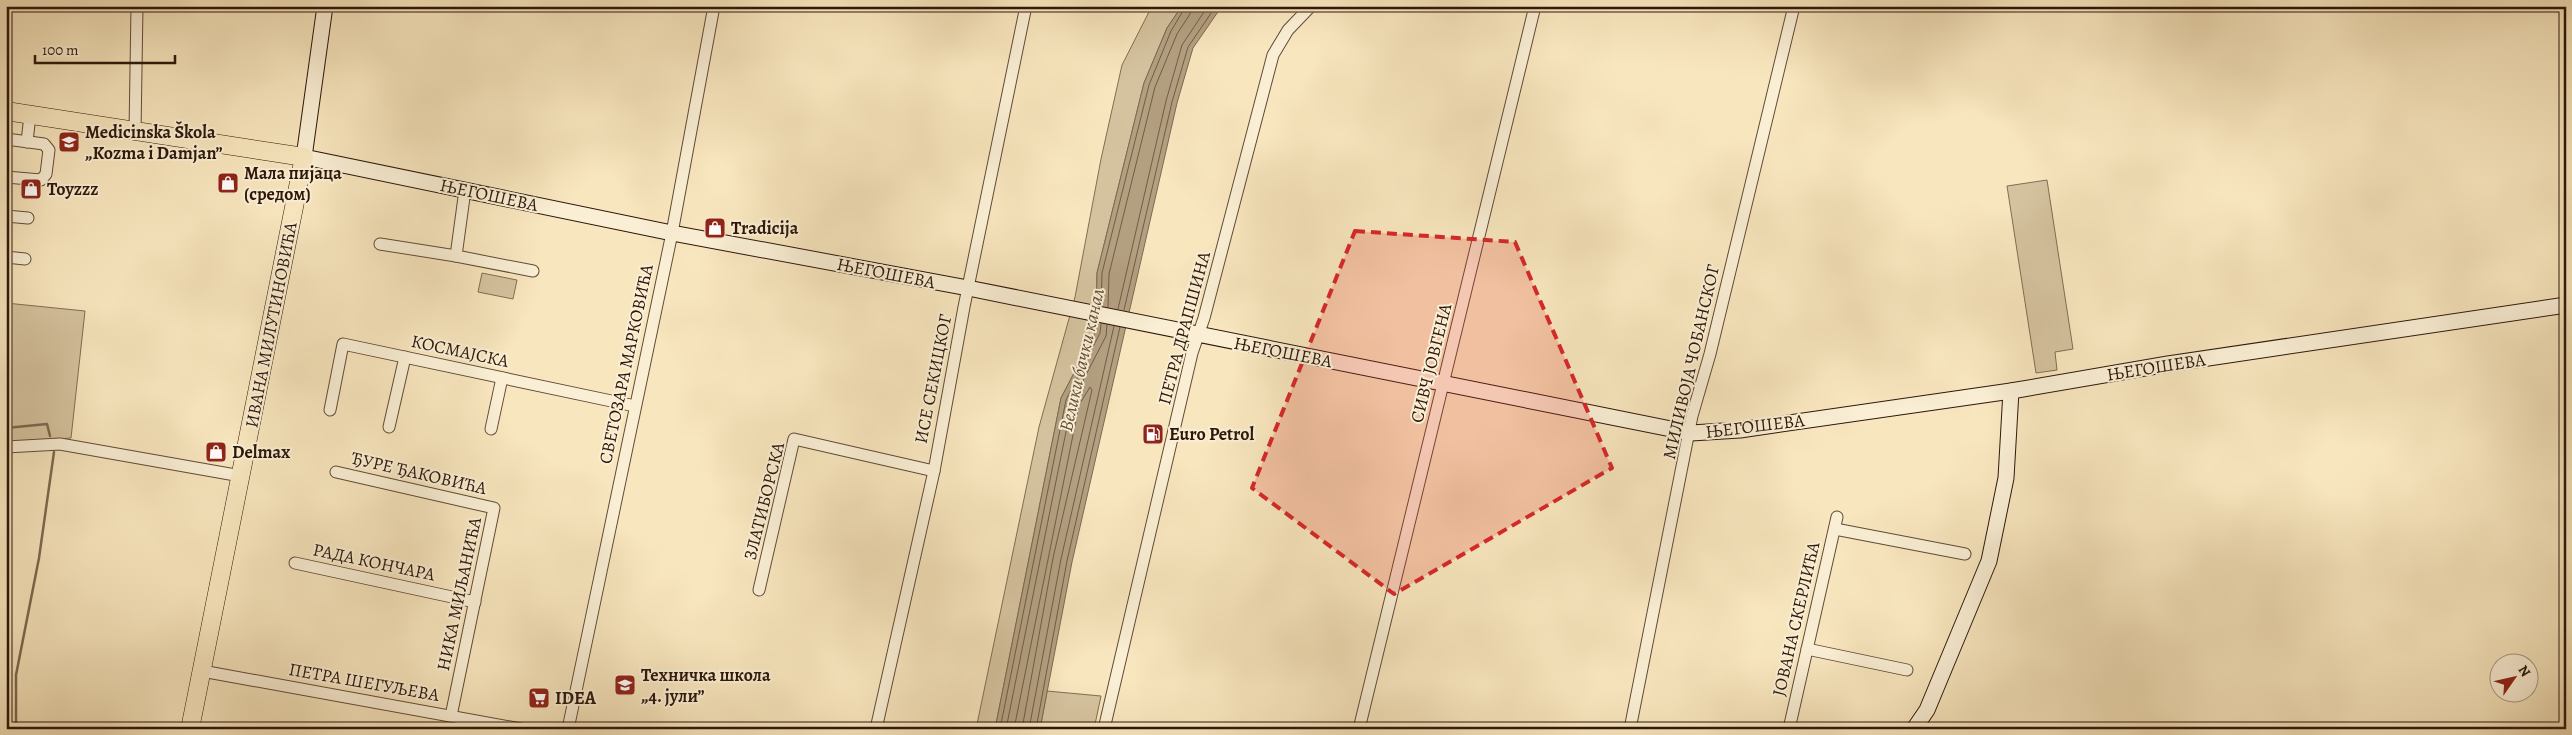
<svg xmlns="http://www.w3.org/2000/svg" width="2572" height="735" font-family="Alegreya,serif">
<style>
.green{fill:#d5c39f;stroke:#816d54}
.water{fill:#b3a081;stroke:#7d6951}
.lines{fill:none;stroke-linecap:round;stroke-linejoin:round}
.shore{stroke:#705c46;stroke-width:1}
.stream{stroke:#7d6951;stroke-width:2.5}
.street-casing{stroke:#604b37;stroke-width:13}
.secondary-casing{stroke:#2d170a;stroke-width:17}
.primary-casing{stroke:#2d170a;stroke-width:19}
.street{stroke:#faefd5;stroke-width:11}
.secondary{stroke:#faefd5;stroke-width:15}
.primary{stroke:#f8e6be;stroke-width:18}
.marked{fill:#d62828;fill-opacity:0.2;stroke:#d62828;stroke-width:4;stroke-dasharray:10 6;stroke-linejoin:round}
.labels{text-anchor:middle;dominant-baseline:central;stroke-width:4;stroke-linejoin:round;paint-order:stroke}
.poi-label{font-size:18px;font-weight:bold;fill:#2d170a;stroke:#faefd5;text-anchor:start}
.street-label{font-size:18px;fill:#2d170a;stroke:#faefd5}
.water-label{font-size:19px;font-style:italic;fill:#634e3a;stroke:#faefd5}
</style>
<rect width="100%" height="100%" fill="#f8e6be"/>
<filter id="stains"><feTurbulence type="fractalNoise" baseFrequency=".004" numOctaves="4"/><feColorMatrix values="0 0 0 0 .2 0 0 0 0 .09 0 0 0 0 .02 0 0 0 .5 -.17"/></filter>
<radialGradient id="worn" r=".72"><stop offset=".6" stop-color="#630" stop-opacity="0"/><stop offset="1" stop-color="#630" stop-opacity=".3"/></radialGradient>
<g class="green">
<polygon points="1152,6 1182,6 1167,28 1144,83 1097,273 1096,331 1061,398 995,729 976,729 1039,427 1075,297 1101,159 1122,65"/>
<polygon points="2047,180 2073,349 2055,352 2057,370 2036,373 2007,186"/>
<polygon points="482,273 517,280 513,299 478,292"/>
<polygon points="6,303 85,311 71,438 6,443"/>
<polygon points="1047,691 1101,696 1094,729 1040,729"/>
</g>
<polygon class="water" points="1182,6 1222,6 1193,48 1177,103 1072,562 1040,729 995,729 1061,398 1096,331 1097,273 1144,83 1167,28"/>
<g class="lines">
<g class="shore">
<polyline points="1101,306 1102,273 1149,85 1171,31 1186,6"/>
<polyline points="1108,307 1109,274 1155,87 1177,34 1190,14 1192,6"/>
<polyline points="1118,309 1166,101 1182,45 1208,6"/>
<polyline points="1124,310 1172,102 1188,47 1216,6"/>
<polyline points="1000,729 1066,400 1100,333 1101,324"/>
<polyline points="1006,729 1072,402 1106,336 1107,325"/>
<polyline points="1014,729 1079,405 1090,387 1092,390 1053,558 1022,729"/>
<polyline points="1029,729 1061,559 1114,326"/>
<polyline points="1036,729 1067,561 1120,327"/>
</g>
<g class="stream">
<polyline points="6,428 47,424 50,436"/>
<polyline points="16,729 16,675 39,558 54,452"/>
</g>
<g class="street-casing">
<g id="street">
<polyline points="135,132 137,6"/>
<polyline points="6,139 44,144 49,150 46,174 41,180 6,177"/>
<polyline points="27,142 30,115"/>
<polyline points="465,190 456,256 533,271"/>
<polyline points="6,216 28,218"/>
<polyline points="380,244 456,256"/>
<polyline points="6,257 25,259"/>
<polyline points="330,410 343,344 635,406"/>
<polyline points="389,427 405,357"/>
<polyline points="491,429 502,378"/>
<polyline points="6,447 60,444 241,476"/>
<polyline points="336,472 494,508 451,716"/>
<polyline points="1835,529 1965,554"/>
<polyline points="295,563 475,602"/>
<polyline points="759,590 794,439 934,471"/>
<polyline points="1807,649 1907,670"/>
<polyline points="202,671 521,729"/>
<polyline points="568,729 672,233 714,6"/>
<polyline points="876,729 934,471 964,307 1026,6"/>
<polyline points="1104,729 1192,353 1204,318 1273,55 1288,30 1311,6"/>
<polyline points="1359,729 1535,6"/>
<polyline points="1630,729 1692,416 1710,354 1794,6"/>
<polyline points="1789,729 1837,517"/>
</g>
</g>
<g class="secondary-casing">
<g id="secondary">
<polyline points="325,6 304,157 672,233 968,288 1691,433 1740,430 2011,391 2168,364 2566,305"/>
<polyline points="1914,729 1927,710 1989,561 2006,478 2011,391"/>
</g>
</g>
<g class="primary-casing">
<polyline id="primary" points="6,111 304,157 190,729"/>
</g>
<use href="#street" class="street"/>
<use href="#secondary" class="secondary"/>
<use href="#primary" class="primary"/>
</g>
<path class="marked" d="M1355,231L1515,242L1612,468L1394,594L1252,488Z"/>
<defs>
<g id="school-square" transform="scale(1.125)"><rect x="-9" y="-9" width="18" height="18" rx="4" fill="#8f2418" stroke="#faefd5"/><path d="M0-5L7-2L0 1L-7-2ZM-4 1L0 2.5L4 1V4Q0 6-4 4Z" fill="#fff"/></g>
<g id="shop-square" transform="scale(1.125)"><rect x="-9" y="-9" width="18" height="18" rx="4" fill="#8f2418" stroke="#faefd5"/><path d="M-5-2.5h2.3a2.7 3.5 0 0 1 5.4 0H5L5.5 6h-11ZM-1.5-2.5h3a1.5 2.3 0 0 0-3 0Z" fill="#fff"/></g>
<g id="fuel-square" transform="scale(1.125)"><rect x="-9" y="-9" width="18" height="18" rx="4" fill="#8f2418" stroke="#faefd5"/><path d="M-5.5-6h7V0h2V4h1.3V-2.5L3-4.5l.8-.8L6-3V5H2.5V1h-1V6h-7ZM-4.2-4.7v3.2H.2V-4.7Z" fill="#fff"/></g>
<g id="supermarket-square" transform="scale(1.125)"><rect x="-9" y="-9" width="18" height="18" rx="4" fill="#8f2418" stroke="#faefd5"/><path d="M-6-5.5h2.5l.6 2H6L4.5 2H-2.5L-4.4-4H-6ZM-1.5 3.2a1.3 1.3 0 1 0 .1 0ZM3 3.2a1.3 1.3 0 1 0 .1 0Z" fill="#fff"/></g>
</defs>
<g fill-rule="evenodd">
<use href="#school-square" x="69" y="142"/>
<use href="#shop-square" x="228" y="183"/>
<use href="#shop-square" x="31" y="189"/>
<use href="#shop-square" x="715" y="228"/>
<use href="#fuel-square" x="1153" y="434"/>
<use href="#shop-square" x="216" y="452"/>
<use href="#school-square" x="625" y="685"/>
<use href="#supermarket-square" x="539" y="698"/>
</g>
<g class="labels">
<g class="poi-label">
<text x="85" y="132">Medicinska Škola<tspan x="85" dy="21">„Kozma i Damjan”</tspan></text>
<text x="244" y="173">Мала пијаца<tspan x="244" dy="21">(средом)</tspan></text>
<text x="47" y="189">Toyzzz</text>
<text x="731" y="228">Tradicija</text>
<text x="1169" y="434">Euro Petrol</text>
<text x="232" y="452">Delmax</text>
<text x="641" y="675">Техничка школа<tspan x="641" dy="21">„4. јули”</tspan></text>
<text x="555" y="698">IDEA</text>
</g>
<g class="street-label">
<text transform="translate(489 195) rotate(12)">ЊЕГОШЕВА</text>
<text transform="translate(886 273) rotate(11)">ЊЕГОШЕВА</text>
<text transform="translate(271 325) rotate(-79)">ИВАНА МИЛУТИНОВИЋА</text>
<text transform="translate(1184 328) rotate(-75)">ПЕТРА ДРАПШИНА</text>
<text transform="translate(460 351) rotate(12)">КОСМАЈСКА</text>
<text transform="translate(1283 352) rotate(11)">ЊЕГОШЕВА</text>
<text transform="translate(1691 362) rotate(-77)">МИЛИВОЈА ЧОБАНСКОГ</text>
<text transform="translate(1431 363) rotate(-76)">СИВЧ ЈОВГЕНА</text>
<text transform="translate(626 364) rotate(-78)">СВЕТОЗАРА МАРКОВИЋА</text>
<text transform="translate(2156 367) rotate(-9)">ЊЕГОШЕВА</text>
<text transform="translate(933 379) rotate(-79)">ИСЕ СЕКИЦКОГ</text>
<text transform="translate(1755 426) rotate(-7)">ЊЕГОШЕВА</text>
<text transform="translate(419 473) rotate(13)">ЂУРЕ ЂАКОВИЋА</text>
<text transform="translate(764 501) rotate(-76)">ЗЛАТИБОРСКА</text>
<text transform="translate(374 562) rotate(12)">РАДА КОНЧАРА</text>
<text transform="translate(459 594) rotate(-78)">НИКА МИЉАНИЋА</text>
<text transform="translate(1796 619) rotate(-77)">ЈОВАНА СКЕРЛИЋА</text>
<text transform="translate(364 682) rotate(10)">ПЕТРА ШЕГУЉЕВА</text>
</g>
<g class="water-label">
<text transform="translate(1082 360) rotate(-77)">Велики бачки канал</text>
</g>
</g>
<rect width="2572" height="735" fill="none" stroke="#f8e6be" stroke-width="25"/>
<rect x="8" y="8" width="2557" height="720" fill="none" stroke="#2d170a" stroke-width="2.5"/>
<rect x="12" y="12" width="2547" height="710" fill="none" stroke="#2d170a"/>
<g transform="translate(2514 678) rotate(56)"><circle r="24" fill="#faefd5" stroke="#a89984"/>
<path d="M0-4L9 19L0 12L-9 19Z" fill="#8f2418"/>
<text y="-8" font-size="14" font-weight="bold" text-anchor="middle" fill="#2d170a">N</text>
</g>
<path d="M35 55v8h140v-8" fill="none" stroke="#2d170a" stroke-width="2.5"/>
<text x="42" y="55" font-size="15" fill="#2d170a" stroke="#faefd5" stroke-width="4" paint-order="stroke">100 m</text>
<rect width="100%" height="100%" filter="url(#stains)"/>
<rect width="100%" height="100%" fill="url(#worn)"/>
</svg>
